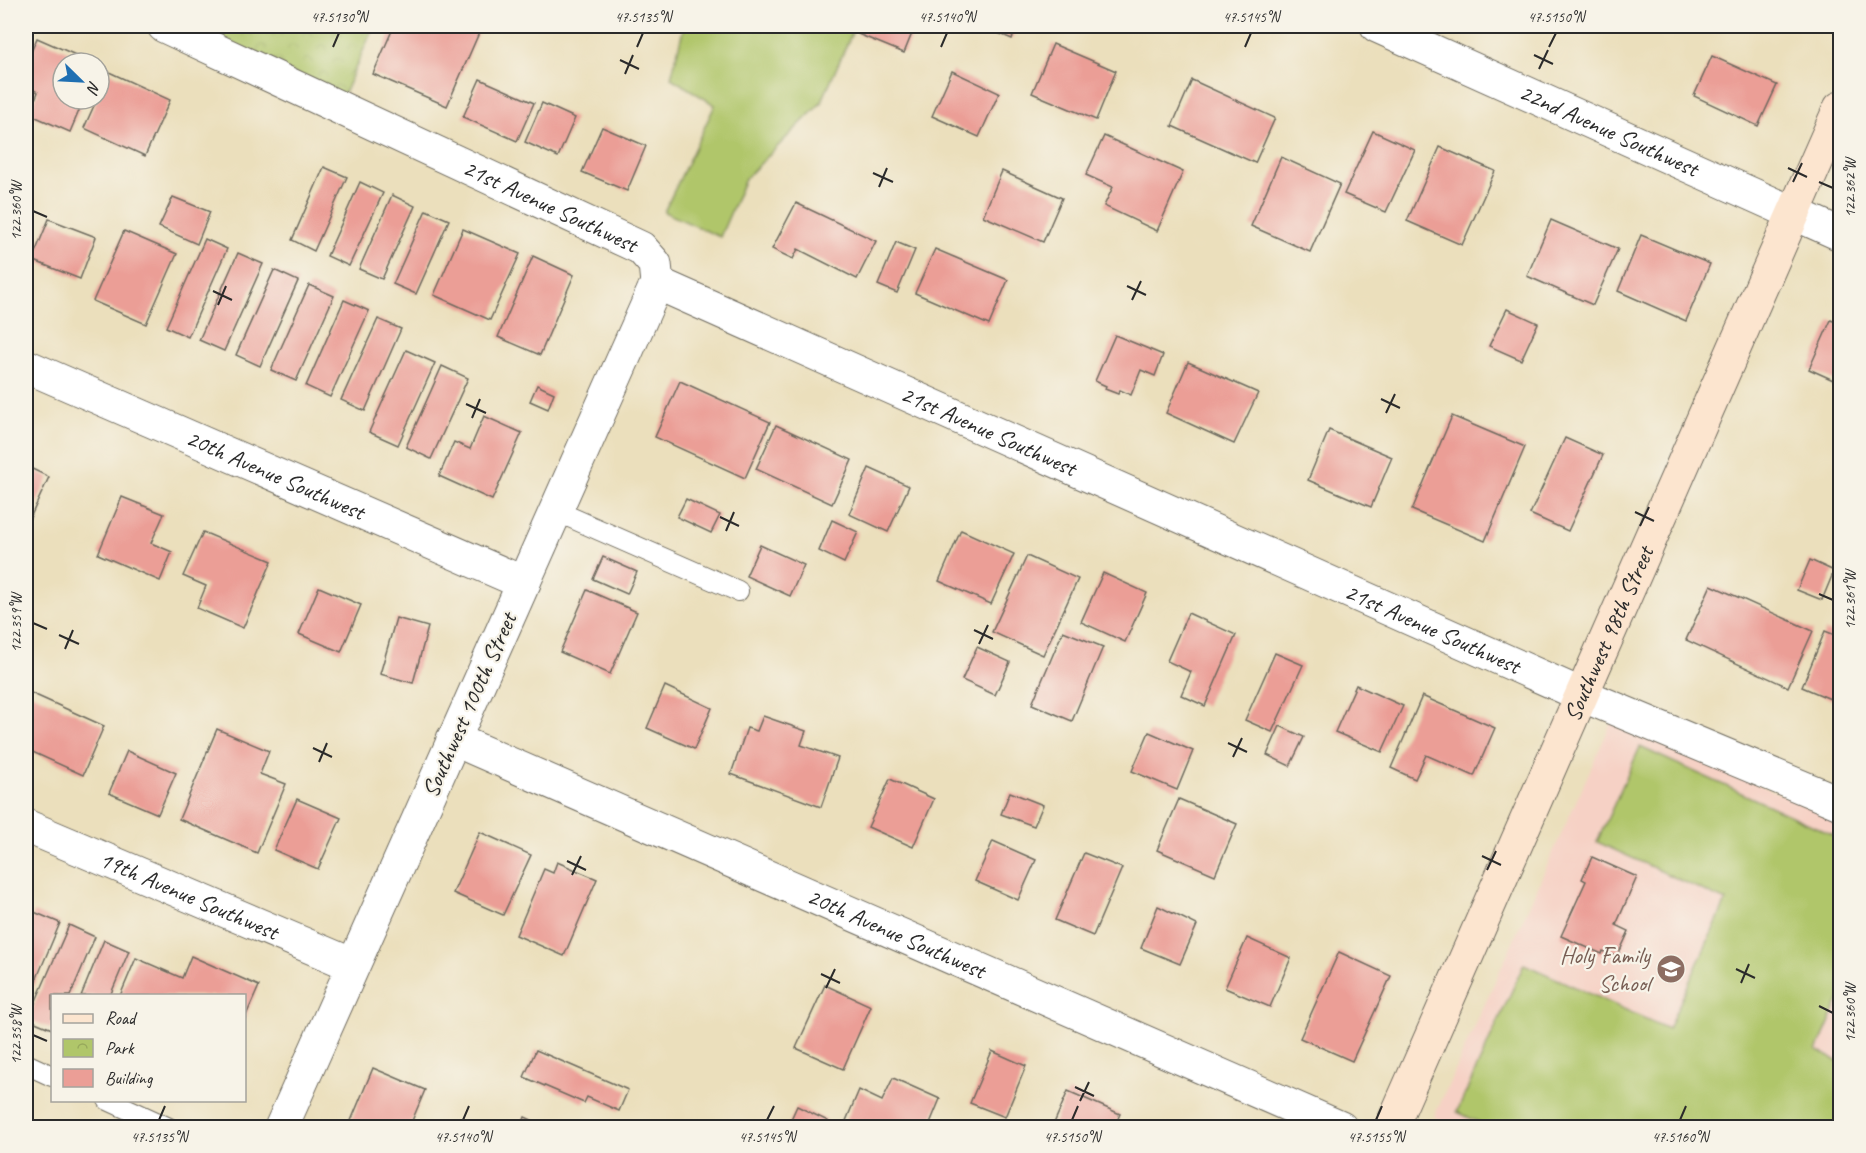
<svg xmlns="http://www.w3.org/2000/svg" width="1866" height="1153" font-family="Caveat,sans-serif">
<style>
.built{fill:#f6d1c5}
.green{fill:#b0c66a;stroke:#6e784a;stroke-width:1.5}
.park{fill:url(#park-crowns);stroke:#6e784a;stroke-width:1.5}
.building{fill:#eb9e96}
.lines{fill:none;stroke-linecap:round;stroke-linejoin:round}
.lane-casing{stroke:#6e6a5e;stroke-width:22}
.street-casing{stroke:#6e6a5e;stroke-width:35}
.secondary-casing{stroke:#6e6a5e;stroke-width:35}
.lane{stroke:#fff;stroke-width:20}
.street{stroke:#fff;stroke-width:33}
.secondary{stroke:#fce5cf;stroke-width:33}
.ticks{fill:none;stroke:#2b2b2b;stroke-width:2}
.labels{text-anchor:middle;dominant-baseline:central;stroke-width:4.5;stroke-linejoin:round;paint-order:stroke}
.street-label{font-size:24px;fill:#2b2b2b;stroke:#f7f3e8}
.education-label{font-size:24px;fill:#785e54;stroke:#f7f3e8;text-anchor:end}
.neatline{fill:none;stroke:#2b2b2b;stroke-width:2}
.ticks-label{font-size:15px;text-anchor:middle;fill:#2b2b2b}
</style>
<defs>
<pattern id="park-crowns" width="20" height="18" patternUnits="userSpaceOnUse" patternTransform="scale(1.5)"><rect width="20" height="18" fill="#b0c66a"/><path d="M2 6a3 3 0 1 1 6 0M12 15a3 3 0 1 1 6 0" fill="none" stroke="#98aa5c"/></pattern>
</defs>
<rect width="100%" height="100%" fill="#f7f3e8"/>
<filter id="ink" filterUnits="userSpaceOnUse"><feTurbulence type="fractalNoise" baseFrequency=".0167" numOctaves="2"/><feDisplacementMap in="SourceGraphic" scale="12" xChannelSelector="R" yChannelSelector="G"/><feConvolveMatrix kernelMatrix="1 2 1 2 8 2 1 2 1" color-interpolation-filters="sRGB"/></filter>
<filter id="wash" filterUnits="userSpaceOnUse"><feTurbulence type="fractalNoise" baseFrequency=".008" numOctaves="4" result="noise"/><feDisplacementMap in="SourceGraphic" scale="24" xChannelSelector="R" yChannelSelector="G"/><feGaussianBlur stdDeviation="1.35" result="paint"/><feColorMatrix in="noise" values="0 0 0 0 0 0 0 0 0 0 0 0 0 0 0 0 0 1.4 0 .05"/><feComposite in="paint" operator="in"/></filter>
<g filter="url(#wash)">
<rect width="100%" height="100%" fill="#ebdfbc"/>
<polygon class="built" points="1613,719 1840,821 1840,1127 1459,1128 1434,1117"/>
<g class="green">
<polygon points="684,26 855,26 821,103 745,179 720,237 664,212 715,105 671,78"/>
<polygon points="1640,747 1840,838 1840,998 1817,1051 1840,1062 1840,1127 1491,1128 1457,1112 1524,964 1668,1029 1726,901 1597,842"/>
</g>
<polygon class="park" points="208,26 374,26 343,96 204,35"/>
<g id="blocks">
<g class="building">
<polygon points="394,26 482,26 447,106 373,74"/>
<polygon points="862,26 915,26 904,53 858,34"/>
<polygon points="981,26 1017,26 1012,39"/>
<polygon points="37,38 94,63 63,63 63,99 84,99 70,132 29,114 38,92 26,86 26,64"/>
<polygon points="1053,44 1116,71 1096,120 1032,93"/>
<polygon points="1712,56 1777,85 1758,126 1694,96"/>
<polygon points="952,71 999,93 979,137 932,116"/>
<polygon points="109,72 170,100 145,156 84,128 97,99 99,99 99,94"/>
<polygon points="480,79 534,103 517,141 463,117"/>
<polygon points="1192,80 1275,118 1255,163 1172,126"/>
<polygon points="542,103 575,118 558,157 525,142"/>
<polygon points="602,127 646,146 627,191 582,172"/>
<polygon points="1373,131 1415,150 1386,212 1344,194"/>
<polygon points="1104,136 1183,172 1157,231 1104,206 1113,187 1086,175"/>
<polygon points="1440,147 1495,171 1462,245 1407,221"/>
<polygon points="1281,157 1340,184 1310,252 1251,226"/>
<polygon points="324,167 347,177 314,251 292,240"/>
<polygon points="1002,171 1062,198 1043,242 983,216"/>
<polygon points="360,182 383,193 349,266 327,256"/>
<polygon points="392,195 415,206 382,279 359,269"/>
<polygon points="173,197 210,212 197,244 159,227"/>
<polygon points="796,203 876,241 857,279 798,249 793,259 772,249"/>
<polygon points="426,210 449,220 416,294 393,284"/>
<polygon points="26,216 35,220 26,239"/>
<polygon points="49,219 96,237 80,279 32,260"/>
<polygon points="1551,220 1618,249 1593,305 1527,276"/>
<polygon points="463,229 520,254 490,320 434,295"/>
<polygon points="124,231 177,254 146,324 93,301"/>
<polygon points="1641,235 1710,264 1686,321 1618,291"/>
<polygon points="205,239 227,249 188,337 166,327"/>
<polygon points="896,242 915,250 897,293 878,285"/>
<polygon points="935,249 1008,280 989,325 915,293"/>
<polygon points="238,253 263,264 224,351 199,340"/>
<polygon points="533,256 574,275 540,355 498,337"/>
<polygon points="274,270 298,281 260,366 236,355"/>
<polygon points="309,285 334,296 296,381 271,370"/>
<polygon points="344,300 369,311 330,397 306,386"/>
<polygon points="1507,309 1538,323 1521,360 1489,346"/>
<polygon points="378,319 401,329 365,411 341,400"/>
<polygon points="1831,320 1840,324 1840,383 1809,369"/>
<polygon points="1115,335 1163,355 1155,376 1141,370 1131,395 1120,390 1118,394 1105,389 1106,386 1095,381"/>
<polygon points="406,350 435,363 398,445 369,432"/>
<polygon points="1188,362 1258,393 1234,444 1166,413"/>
<polygon points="442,366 468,378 431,459 406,447"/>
<polygon points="680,381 770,422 745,478 655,437"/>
<polygon points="537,385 554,393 548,409 530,401"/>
<polygon points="484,416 522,433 492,500 439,476 454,442 470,449"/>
<polygon points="1452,416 1525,447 1485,541 1412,510"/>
<polygon points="776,425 852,460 832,504 756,469"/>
<polygon points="1329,430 1392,457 1371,507 1308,480"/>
<polygon points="1565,438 1603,455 1568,531 1530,514"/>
<polygon points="26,466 49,477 30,518 26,516"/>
<polygon points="869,468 909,486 888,532 849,514"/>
<polygon points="122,497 164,514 151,543 172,552 160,581 98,554"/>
<polygon points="686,499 720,515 711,533 677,517"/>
<polygon points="832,520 858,532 844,563 819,551"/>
<polygon points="961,530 1014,554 991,604 939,581"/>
<polygon points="203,532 272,561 243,628 197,608 206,586 183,576"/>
<polygon points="760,545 804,565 790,596 746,576"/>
<polygon points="1027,556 1078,579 1043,655 992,632"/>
<polygon points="603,557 637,572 627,594 593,579"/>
<polygon points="1810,560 1834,571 1822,600 1797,590"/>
<polygon points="1103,573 1147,593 1125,642 1081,622"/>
<polygon points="1711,585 1813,631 1788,687 1686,640"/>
<polygon points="319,587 361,605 341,652 299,634"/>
<polygon points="587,590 637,612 610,674 560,652"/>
<polygon points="1188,613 1236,635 1205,706 1181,695 1191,672 1167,661"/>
<polygon points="396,618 428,627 413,683 380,674"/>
<polygon points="1063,631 1103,647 1072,721 1032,704"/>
<polygon points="1825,631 1840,637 1840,703 1802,687"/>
<polygon points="977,647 1010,662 995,695 962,680"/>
<polygon points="1275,653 1303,665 1272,732 1245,720"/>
<polygon points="1356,685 1403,706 1382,752 1335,732"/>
<polygon points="665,686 712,708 694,749 647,728"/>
<polygon points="31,693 104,726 83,775 26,749 26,705"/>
<polygon points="1422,696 1495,728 1474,776 1426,755 1415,779 1391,768"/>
<polygon points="763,716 806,731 801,745 838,758 821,807 731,774 747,728 757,731"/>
<polygon points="1280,726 1304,737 1290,766 1267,755"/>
<polygon points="217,729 269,751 260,774 286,784 257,853 179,819"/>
<polygon points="1149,732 1193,751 1177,790 1132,771"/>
<polygon points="127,751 176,773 158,814 109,793"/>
<polygon points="890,779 934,799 913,847 868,827"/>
<polygon points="1010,792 1043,805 1034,826 1001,814"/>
<polygon points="297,799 341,818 318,869 274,850"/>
<polygon points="1179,799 1237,824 1215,875 1157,850"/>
<polygon points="480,832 531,855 503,915 453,893"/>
<polygon points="993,841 1036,860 1018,900 975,881"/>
<polygon points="1084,853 1122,868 1093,936 1055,920"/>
<polygon points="1592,857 1637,877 1616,925 1629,931 1617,957 1603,951 1602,954 1561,936 1586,881 1582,879"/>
<polygon points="557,862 597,879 564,956 516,935 544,869 553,873"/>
<polygon points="1158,906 1197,925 1180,964 1141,948"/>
<polygon points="34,912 60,923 26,1004 26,936"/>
<polygon points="69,925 95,937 70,996 52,996 52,1029 28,1019"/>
<polygon points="1247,938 1291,958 1270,1007 1225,988"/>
<polygon points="104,940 129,951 110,996 81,996"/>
<polygon points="1339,952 1391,976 1352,1061 1300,1038"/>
<polygon points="191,956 259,986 244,1020 244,996 120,996 136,958 182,978"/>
<polygon points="825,985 871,1006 843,1069 796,1048"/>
<polygon points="536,1050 628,1090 619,1111 587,1097 584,1103 524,1077"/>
<polygon points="992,1051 1026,1066 1005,1117 970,1103"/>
<polygon points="373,1068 425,1090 409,1128 348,1128"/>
<polygon points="893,1078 940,1099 928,1128 882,1128 872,1123 871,1128 843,1128 859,1090 882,1101"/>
<polygon points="1068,1091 1120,1114 1114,1128 1052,1128"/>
<polygon points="797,1106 828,1121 825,1128 787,1128"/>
<polygon points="525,1117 549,1128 521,1128"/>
</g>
</g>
</g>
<g filter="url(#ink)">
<use href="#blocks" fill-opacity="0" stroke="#6e6a5e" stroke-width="1.5"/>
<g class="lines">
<g class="lane-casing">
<g id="lane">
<polyline points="556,511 738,591"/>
<polyline points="26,1064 52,1076"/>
<polyline points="108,1100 169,1128"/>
</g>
</g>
<g class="street-casing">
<g id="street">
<path id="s1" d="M164,26L641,248L655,264L657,283L281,1128"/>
<path id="s2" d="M1377,26L1840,234"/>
<path id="s3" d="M657,283L1582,695L1840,803"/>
<path id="s4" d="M26,366L524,583"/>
<path id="s5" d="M453,739L1341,1128"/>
<path id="s6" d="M26,826L353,965"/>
</g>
</g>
<g class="secondary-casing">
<g id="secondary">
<path id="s7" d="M1391,1128L1840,108"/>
</g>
</g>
<use href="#lane" class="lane"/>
<use href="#street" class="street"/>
<use href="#secondary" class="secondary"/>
</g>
</g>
<path class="ticks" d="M333,47L339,33M637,47L643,33M941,47L947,33M1245,47L1251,33M1549,47L1556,33M1534,55L1553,64M620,60L639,69M1539,69L1548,50M625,74L633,55M1788,168L1807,177M873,173L893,182M1793,182L1802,163M1819,182L1833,188M879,187L887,168M33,211L47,217M1127,286L1146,295M213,291L232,300M1132,300L1141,281M218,305L226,286M1381,399L1400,408M466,404L486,413M1386,413L1395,394M472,418L480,399M1635,512L1654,521M720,517L739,526M1640,526L1649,507M726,531L734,512M1819,594L1833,600M33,623L47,629M974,630L993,639M59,635L79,644M979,644L988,625M65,649L73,630M1228,743L1247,752M313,748L332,757M1233,757L1242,738M319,762L327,743M1482,856L1501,865M567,861L586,870M1487,870L1496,851M572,875L581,856M1736,969L1755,978M821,974L840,983M1741,983L1749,964M826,988L835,969M1819,1006L1833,1013M33,1035L47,1041M1075,1087L1094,1096M1080,1101L1089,1082M159,1120L165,1106M463,1120L469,1106M767,1120L774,1106M1072,1120L1078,1106M1376,1120L1382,1106M1680,1120L1686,1106"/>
<defs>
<g id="school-disc" transform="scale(1.5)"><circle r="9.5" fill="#8d6e63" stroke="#f7f3e8"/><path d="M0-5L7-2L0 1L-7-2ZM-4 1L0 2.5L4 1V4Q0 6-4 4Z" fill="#fff"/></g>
</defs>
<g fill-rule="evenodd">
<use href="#school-disc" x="1671" y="969"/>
</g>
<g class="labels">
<g class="street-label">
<text stroke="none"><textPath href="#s2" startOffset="254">22nd Avenue Southwest</textPath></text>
<text stroke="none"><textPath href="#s1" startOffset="426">21st Avenue Southwest</textPath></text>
<text stroke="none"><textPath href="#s3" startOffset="363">21st Avenue Southwest</textPath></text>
<text stroke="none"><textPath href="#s4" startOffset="272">20th Avenue Southwest</textPath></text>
<text stroke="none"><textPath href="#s3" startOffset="849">21st Avenue Southwest</textPath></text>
<text stroke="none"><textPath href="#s7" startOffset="540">Southwest 98th Street</textPath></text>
<text transform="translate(469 705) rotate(-66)">Southwest 100th Street</text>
<text stroke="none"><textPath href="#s6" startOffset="177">19th Avenue Southwest</textPath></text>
<text stroke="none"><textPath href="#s5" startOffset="484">20th Avenue Southwest</textPath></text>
</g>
<g class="education-label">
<text x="1650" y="955">Holy Family<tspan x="1650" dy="28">School</tspan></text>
</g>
</g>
<rect width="1866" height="1153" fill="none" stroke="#f7f3e8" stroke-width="66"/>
<rect x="51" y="994" width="195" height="108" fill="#f7f3e8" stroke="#a5a39c" stroke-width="1.5"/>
<rect x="63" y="1014" width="30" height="9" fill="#fce5cf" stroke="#a5a39c" stroke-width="1.5"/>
<text x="105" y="1024" font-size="18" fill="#2b2b2b">Road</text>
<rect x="63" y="1039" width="30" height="18" fill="url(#park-crowns)" stroke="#a5a39c" stroke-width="1.5"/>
<text x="105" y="1054" font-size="18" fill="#2b2b2b">Park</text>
<rect x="63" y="1069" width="30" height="18" fill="#eb9e96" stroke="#a5a39c" stroke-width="1.5"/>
<text x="105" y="1084" font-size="18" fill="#2b2b2b">Building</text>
<g transform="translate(81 81) rotate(114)"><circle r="28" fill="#f7f3e8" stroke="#a5a39c" stroke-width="1.5"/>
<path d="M0-4.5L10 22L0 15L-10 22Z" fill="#1f6fb2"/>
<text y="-9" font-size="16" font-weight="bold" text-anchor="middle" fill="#2b2b2b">N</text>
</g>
<rect x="33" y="33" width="1800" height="1087" class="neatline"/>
<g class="ticks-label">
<text x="339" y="22">47.5130°N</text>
<text x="643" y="22">47.5135°N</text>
<text x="947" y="22">47.5140°N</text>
<text x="1251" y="22">47.5145°N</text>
<text x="1556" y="22">47.5150°N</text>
<text transform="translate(1850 188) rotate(-90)" y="5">122.362°W</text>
<text transform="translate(16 211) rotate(-90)" y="5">122.360°W</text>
<text transform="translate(1850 600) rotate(-90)" y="5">122.361°W</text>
<text transform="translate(16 623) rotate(-90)" y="5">122.359°W</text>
<text transform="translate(1850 1013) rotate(-90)" y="5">122.360°W</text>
<text transform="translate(16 1035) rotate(-90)" y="5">122.358°W</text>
<text x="159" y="1142">47.5135°N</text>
<text x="463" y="1142">47.5140°N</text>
<text x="767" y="1142">47.5145°N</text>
<text x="1072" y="1142">47.5150°N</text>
<text x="1376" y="1142">47.5155°N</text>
<text x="1680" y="1142">47.5160°N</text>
</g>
</svg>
